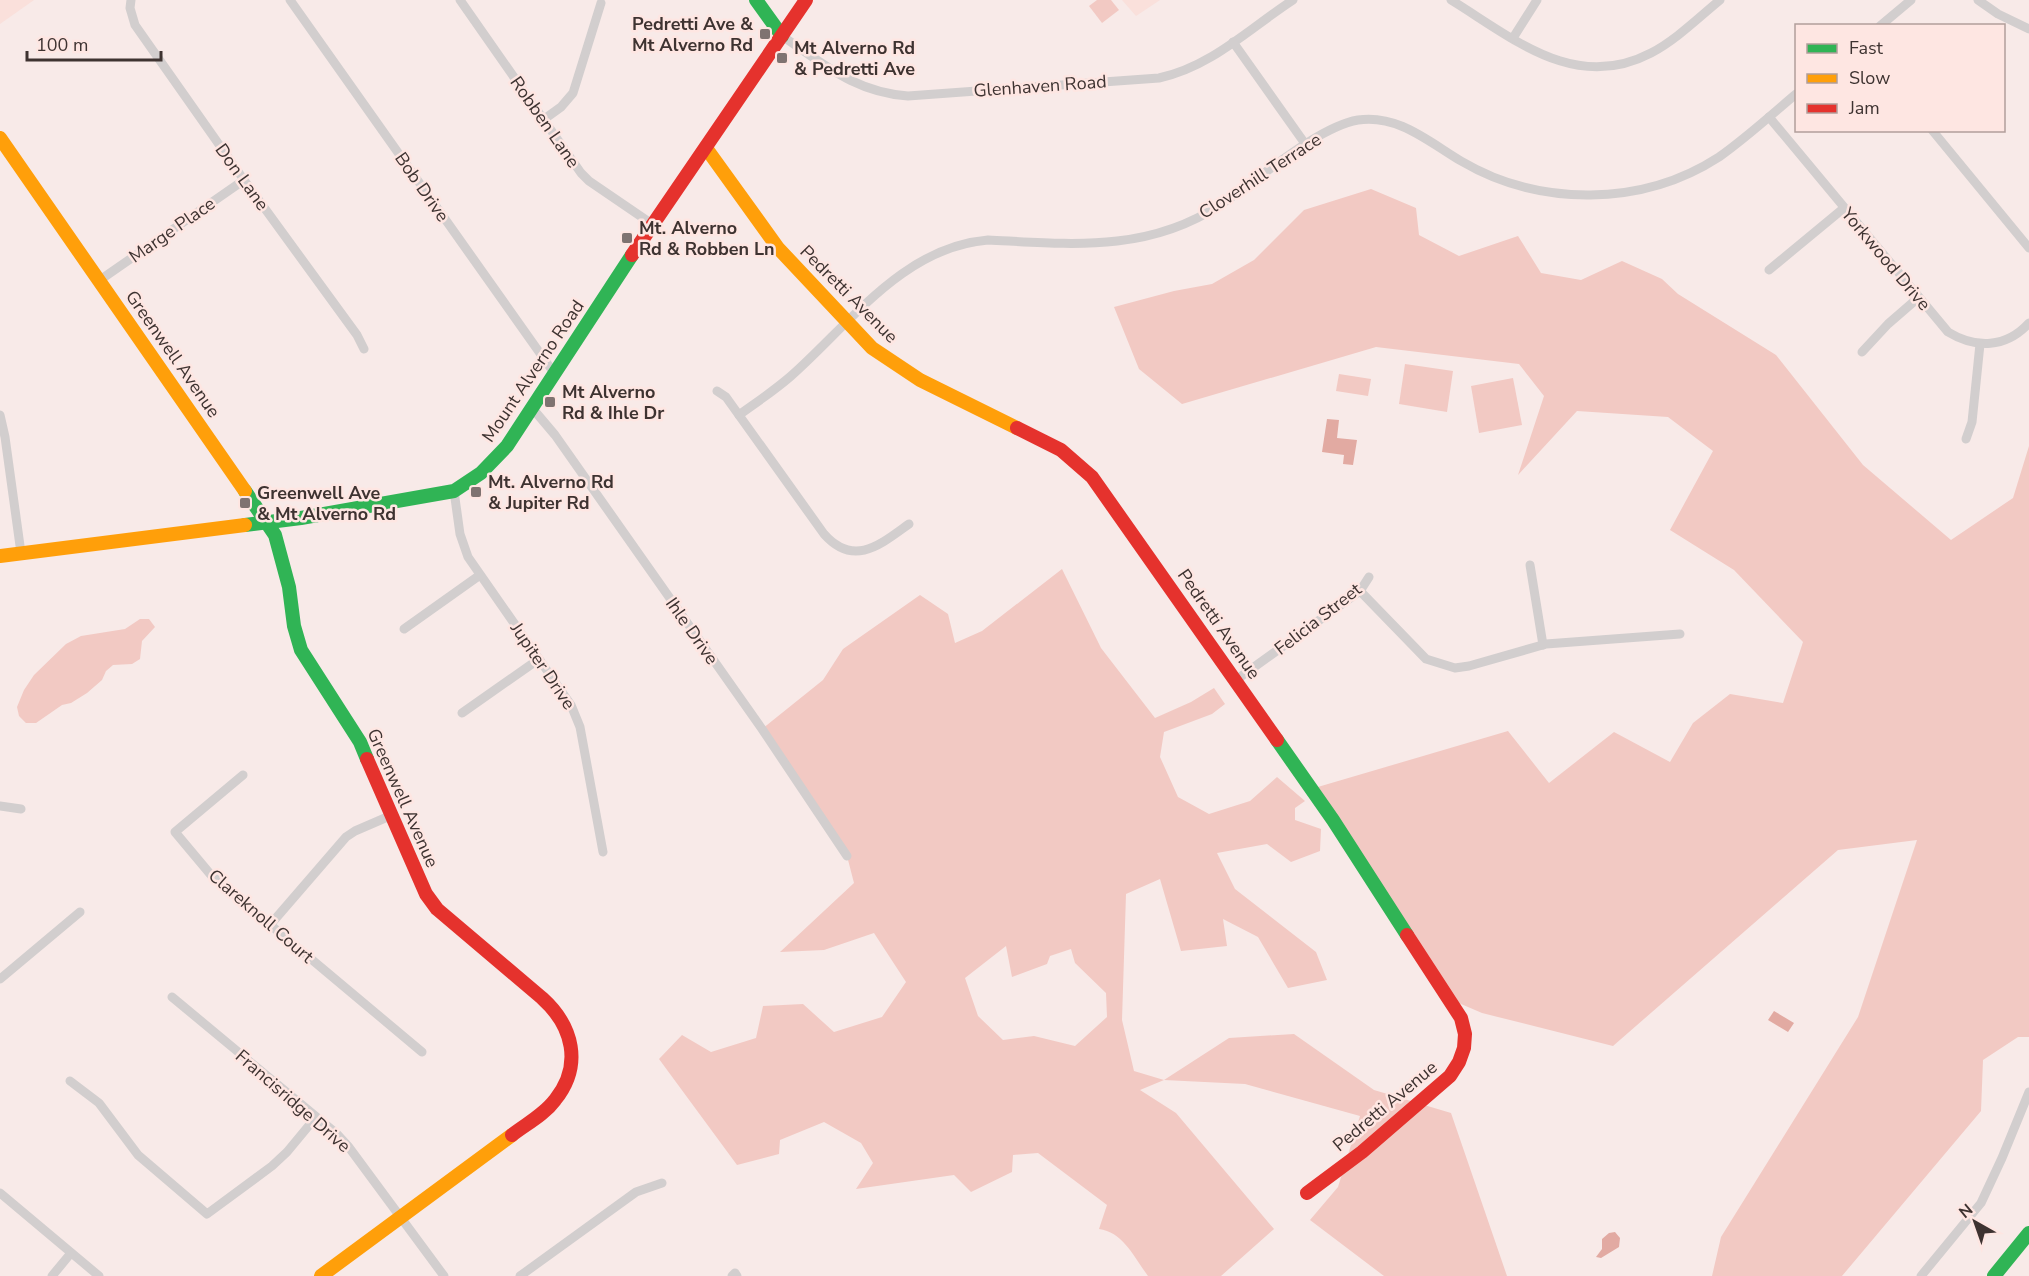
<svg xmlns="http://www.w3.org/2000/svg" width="2029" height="1276" font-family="'Nunito Sans',sans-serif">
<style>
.built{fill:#fae0db}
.green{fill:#f2c9c3;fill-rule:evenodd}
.water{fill:#e2aaa2}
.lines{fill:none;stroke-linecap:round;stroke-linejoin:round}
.street{stroke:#d2cece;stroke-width:9}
.fast{stroke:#30b455;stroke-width:14}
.slow{stroke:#ff9f0a;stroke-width:14}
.jam{stroke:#e5322d;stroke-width:14}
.poi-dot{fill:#7f7371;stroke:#fee6e2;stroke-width:2}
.labels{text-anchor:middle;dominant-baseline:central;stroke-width:5;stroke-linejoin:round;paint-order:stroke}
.poi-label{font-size:18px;font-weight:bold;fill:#3e3331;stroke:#fee6e2;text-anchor:start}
.street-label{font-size:18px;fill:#3e3331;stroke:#fee6e2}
</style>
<rect width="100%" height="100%" fill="#f8eae8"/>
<g class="built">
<polygon points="0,0 34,0 0,24"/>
<polygon points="1122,0 1160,0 1136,16"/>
</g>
<g class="green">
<polygon points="1097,0 1111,0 1119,10 1102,23 1089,6"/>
<polygon points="1371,189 1416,208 1419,235 1459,256 1518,236 1541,273 1581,280 1622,261 1662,279 1678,294 1776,355 1863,465 1951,540 2013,498 2029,446 2029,1037 2018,1037 1983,1060 1981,1111 1842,1276 1712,1276 1721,1237 1858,1017 1917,840 1838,850 1613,1046 1482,1013 1447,998 1311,789 1508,731 1549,783 1614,732 1670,762 1693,723 1730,694 1783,703 1803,642 1734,570 1670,530 1713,451 1668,417 1577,411 1518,475 1544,396 1519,364 1376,347 1182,404 1139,369 1114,307 1174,291 1212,284 1254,260 1304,210"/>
<polygon points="1405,364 1453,371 1447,412 1399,404"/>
<polygon points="1339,374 1371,379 1368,396 1336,391"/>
<polygon points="1513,378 1522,425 1479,433 1471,386"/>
<path d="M1062,569L1101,648L1155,718L1191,702L1214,688L1225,704L1212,714L1164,732L1160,757L1178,797L1209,814L1250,801L1277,777L1305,801L1295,808V820L1321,829L1320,851L1291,862L1267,844L1217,853L1235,889L1316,952L1327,980L1288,988L1258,937L1223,919L1227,946L1181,951L1160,879L1126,894L1122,1020L1134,1071L1164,1080L1229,1038L1294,1034L1374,1090L1451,1113L1507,1276H1384L1310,1220L1338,1187L1360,1116L1245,1084L1164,1080L1140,1090L1176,1113L1274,1229L1221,1276H1148C1134,1257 1123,1232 1099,1229L1107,1205L1038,1153L1013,1155L1012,1172L971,1192L954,1175L856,1189L873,1163L861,1143L824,1122L780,1140L779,1154L737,1165L659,1059L682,1035L711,1052L756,1038L763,1006L803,1004L834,1032L882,1017L906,982L874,933L824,950L780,952L854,883L847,856L762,729L823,680L843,649L920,595L948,614L955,643L982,631ZM1006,946L1012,977L1047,964L1050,956L1071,949L1075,963L1106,993L1107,1017L1075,1046L1034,1036L1003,1040L978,1016L965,978Z"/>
<polygon points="140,619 149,619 155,627 142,641 140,659 132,664 113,665 106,671 102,680 87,693 71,703 62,705 36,723 26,723 19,716 17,707 24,690 34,675 66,644 81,636 125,629"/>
</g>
<g class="water">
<polygon points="1327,419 1339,420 1337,438 1357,440 1353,465 1343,464 1344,455 1322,452"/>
<polygon points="1774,1011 1794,1023 1788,1032 1768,1020"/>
<polygon points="1615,1232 1620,1238 1619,1247 1601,1258 1596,1257 1602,1249 1602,1239 1609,1233"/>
</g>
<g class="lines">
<g class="street">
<polyline points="131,0 130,8 135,25 244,180 357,335 364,349"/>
<polyline points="290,0 554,373"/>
<polyline points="460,0 581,173 589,181 652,224"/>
<path d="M1451,0C1513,38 1575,93 1651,53C1676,40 1698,18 1720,0"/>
<polyline points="1978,0 1998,14 2029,29"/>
<polyline points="1880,26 1911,0"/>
<path d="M782,36C824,64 854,92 908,96L1159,78C1211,67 1250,28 1293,0"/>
<polyline points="1513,38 1537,0"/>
<polyline points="1233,42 1306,145"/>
<path d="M1769,117L1948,332C1976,349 2006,348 2029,323"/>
<polyline points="543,120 561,107 573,93 601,3"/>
<polyline points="1932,130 2029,248"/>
<polyline points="1769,270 1844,208"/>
<polyline points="100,280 244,180"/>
<polyline points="1862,352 1888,324 1918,298"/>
<path d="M717,391L726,397L824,534C854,568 881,544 909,524"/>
<polyline points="533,409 555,435 762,729 847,856"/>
<polyline points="0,415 5,437 21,553"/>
<path d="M739,415C757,402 775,390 791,376C850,324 903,247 988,240C1070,244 1147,253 1220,205C1257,181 1317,127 1358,120C1398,114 1429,142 1461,161C1539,207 1642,207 1719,157C1746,138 1771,115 1796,94"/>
<polyline points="1966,439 1972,422 1980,344"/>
<polyline points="454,491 460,534 468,557 571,705 580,727 603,852"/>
<polyline points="1530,565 1543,645"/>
<polyline points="1360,591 1426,659 1455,668 1469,666 1546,644 1680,634"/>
<polyline points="404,629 480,575"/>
<polyline points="1236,680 1360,591 1369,577"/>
<polyline points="462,713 539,659"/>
<polyline points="243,775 175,832 211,875 422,1052"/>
<polyline points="0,806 21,809"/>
<polyline points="270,925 346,837 355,831 392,815"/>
<polyline points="0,979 80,912"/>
<polyline points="172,997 337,1134 348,1146 444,1276"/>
<polyline points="70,1081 99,1103 138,1155 207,1214 272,1166 287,1152 316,1117"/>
<polyline points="0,1193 99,1276"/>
<polyline points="52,1276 71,1253"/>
<polyline points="520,1276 636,1192 662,1183"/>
<polyline points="732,1276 735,1273 737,1276"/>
<polyline points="1921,1276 1981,1203 2002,1158 2029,1092"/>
</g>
<g class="fast">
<polyline points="756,0 782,36"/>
<polyline points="245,491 275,535 289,587 294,626 301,650 360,742 367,759"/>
<polyline points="245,525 301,518 454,491 481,473 507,446 632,255"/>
<polyline points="1277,740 1333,820 1407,935"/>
<polyline points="1994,1276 2029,1233"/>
</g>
<g class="slow">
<polyline points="0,138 245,491"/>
<polyline points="706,148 778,248 872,348 920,380 1017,428"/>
<polyline points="0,556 245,525"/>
<polyline points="321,1276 512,1135"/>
</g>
<g class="jam">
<polyline points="632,255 806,0"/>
<polyline points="1017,428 1061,450 1092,477 1277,740"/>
<path d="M367,759L426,894L437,909L542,998C573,1026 583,1065 555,1100C544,1115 526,1124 512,1135"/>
<polyline points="1307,1193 1362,1152 1450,1076 1459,1062 1464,1048 1465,1034 1461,1018 1407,935"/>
</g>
</g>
<g class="poi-dot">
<rect x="759" y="28" width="12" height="12" rx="3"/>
<rect x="776" y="52" width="12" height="12" rx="3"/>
<rect x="621" y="232" width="12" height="12" rx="3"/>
<rect x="544" y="396" width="12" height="12" rx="3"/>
<rect x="470" y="486" width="12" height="12" rx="3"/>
<rect x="239" y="497" width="12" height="12" rx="3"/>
</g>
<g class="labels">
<g class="poi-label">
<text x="753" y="24" text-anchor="end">Pedretti Ave &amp;<tspan x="753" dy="21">Mt Alverno Rd</tspan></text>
<text x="794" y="48">Mt Alverno Rd<tspan x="794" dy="21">&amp; Pedretti Ave</tspan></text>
<text x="639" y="228">Mt. Alverno<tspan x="639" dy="21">Rd &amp; Robben Ln</tspan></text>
<text x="562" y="392">Mt Alverno<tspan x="562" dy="21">Rd &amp; Ihle Dr</tspan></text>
<text x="488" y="482">Mt. Alverno Rd<tspan x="488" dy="21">&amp; Jupiter Rd</tspan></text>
<text x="257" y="493">Greenwell Ave<tspan x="257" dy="21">&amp; Mt Alverno Rd</tspan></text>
</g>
<g class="street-label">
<text transform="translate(1040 86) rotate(-4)">Glenhaven Road</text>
<text transform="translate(545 122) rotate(55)">Robben Lane</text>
<text transform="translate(1260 176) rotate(-33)">Cloverhill Terrace</text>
<text transform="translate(242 177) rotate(54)">Don Lane</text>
<text transform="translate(422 187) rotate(55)">Bob Drive</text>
<text transform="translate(172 230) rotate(-35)">Marge Place</text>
<text transform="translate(1886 259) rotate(50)">Yorkwood Drive</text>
<text transform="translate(849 294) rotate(45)">Pedretti Avenue</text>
<text transform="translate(173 354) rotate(55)">Greenwell Avenue</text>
<text transform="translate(533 371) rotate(-56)">Mount Alverno Road</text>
<text transform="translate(1318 619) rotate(-38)">Felicia Street</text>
<text transform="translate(1219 624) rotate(55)">Pedretti Avenue</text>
<text transform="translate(692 631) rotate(55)">Ihle Drive</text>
<text transform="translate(543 666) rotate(56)">Jupiter Drive</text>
<text transform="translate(403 798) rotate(66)">Greenwell Avenue</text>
<text transform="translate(261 916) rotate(41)">Clareknoll Court</text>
<text transform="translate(293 1101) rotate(41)">Francisridge Drive</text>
<text transform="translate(1385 1106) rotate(-40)">Pedretti Avenue</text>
</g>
</g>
<rect x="1795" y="24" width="210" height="108" fill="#fee6e2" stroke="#b19e9b" stroke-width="1.5"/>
<rect x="1807" y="44" width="30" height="9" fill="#30b455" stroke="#b19e9b" stroke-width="1.5"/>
<text x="1849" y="54" font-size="18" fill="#3e3331">Fast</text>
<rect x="1807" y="74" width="30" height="9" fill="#ff9f0a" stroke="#b19e9b" stroke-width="1.5"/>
<text x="1849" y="84" font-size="18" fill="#3e3331">Slow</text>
<rect x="1807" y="104" width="30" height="9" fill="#e5322d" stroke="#b19e9b" stroke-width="1.5"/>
<text x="1849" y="114" font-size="18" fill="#3e3331">Jam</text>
<g transform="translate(1975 1222) rotate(320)" stroke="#fee6e2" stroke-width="4.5" paint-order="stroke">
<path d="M0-4.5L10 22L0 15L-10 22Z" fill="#3e3331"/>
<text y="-9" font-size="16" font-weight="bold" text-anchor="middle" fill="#3e3331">N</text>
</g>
<path d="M27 51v9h134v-9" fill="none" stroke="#3e3331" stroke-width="3"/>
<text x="36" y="51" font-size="18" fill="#3e3331" stroke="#fee6e2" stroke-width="4.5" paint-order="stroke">100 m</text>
</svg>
